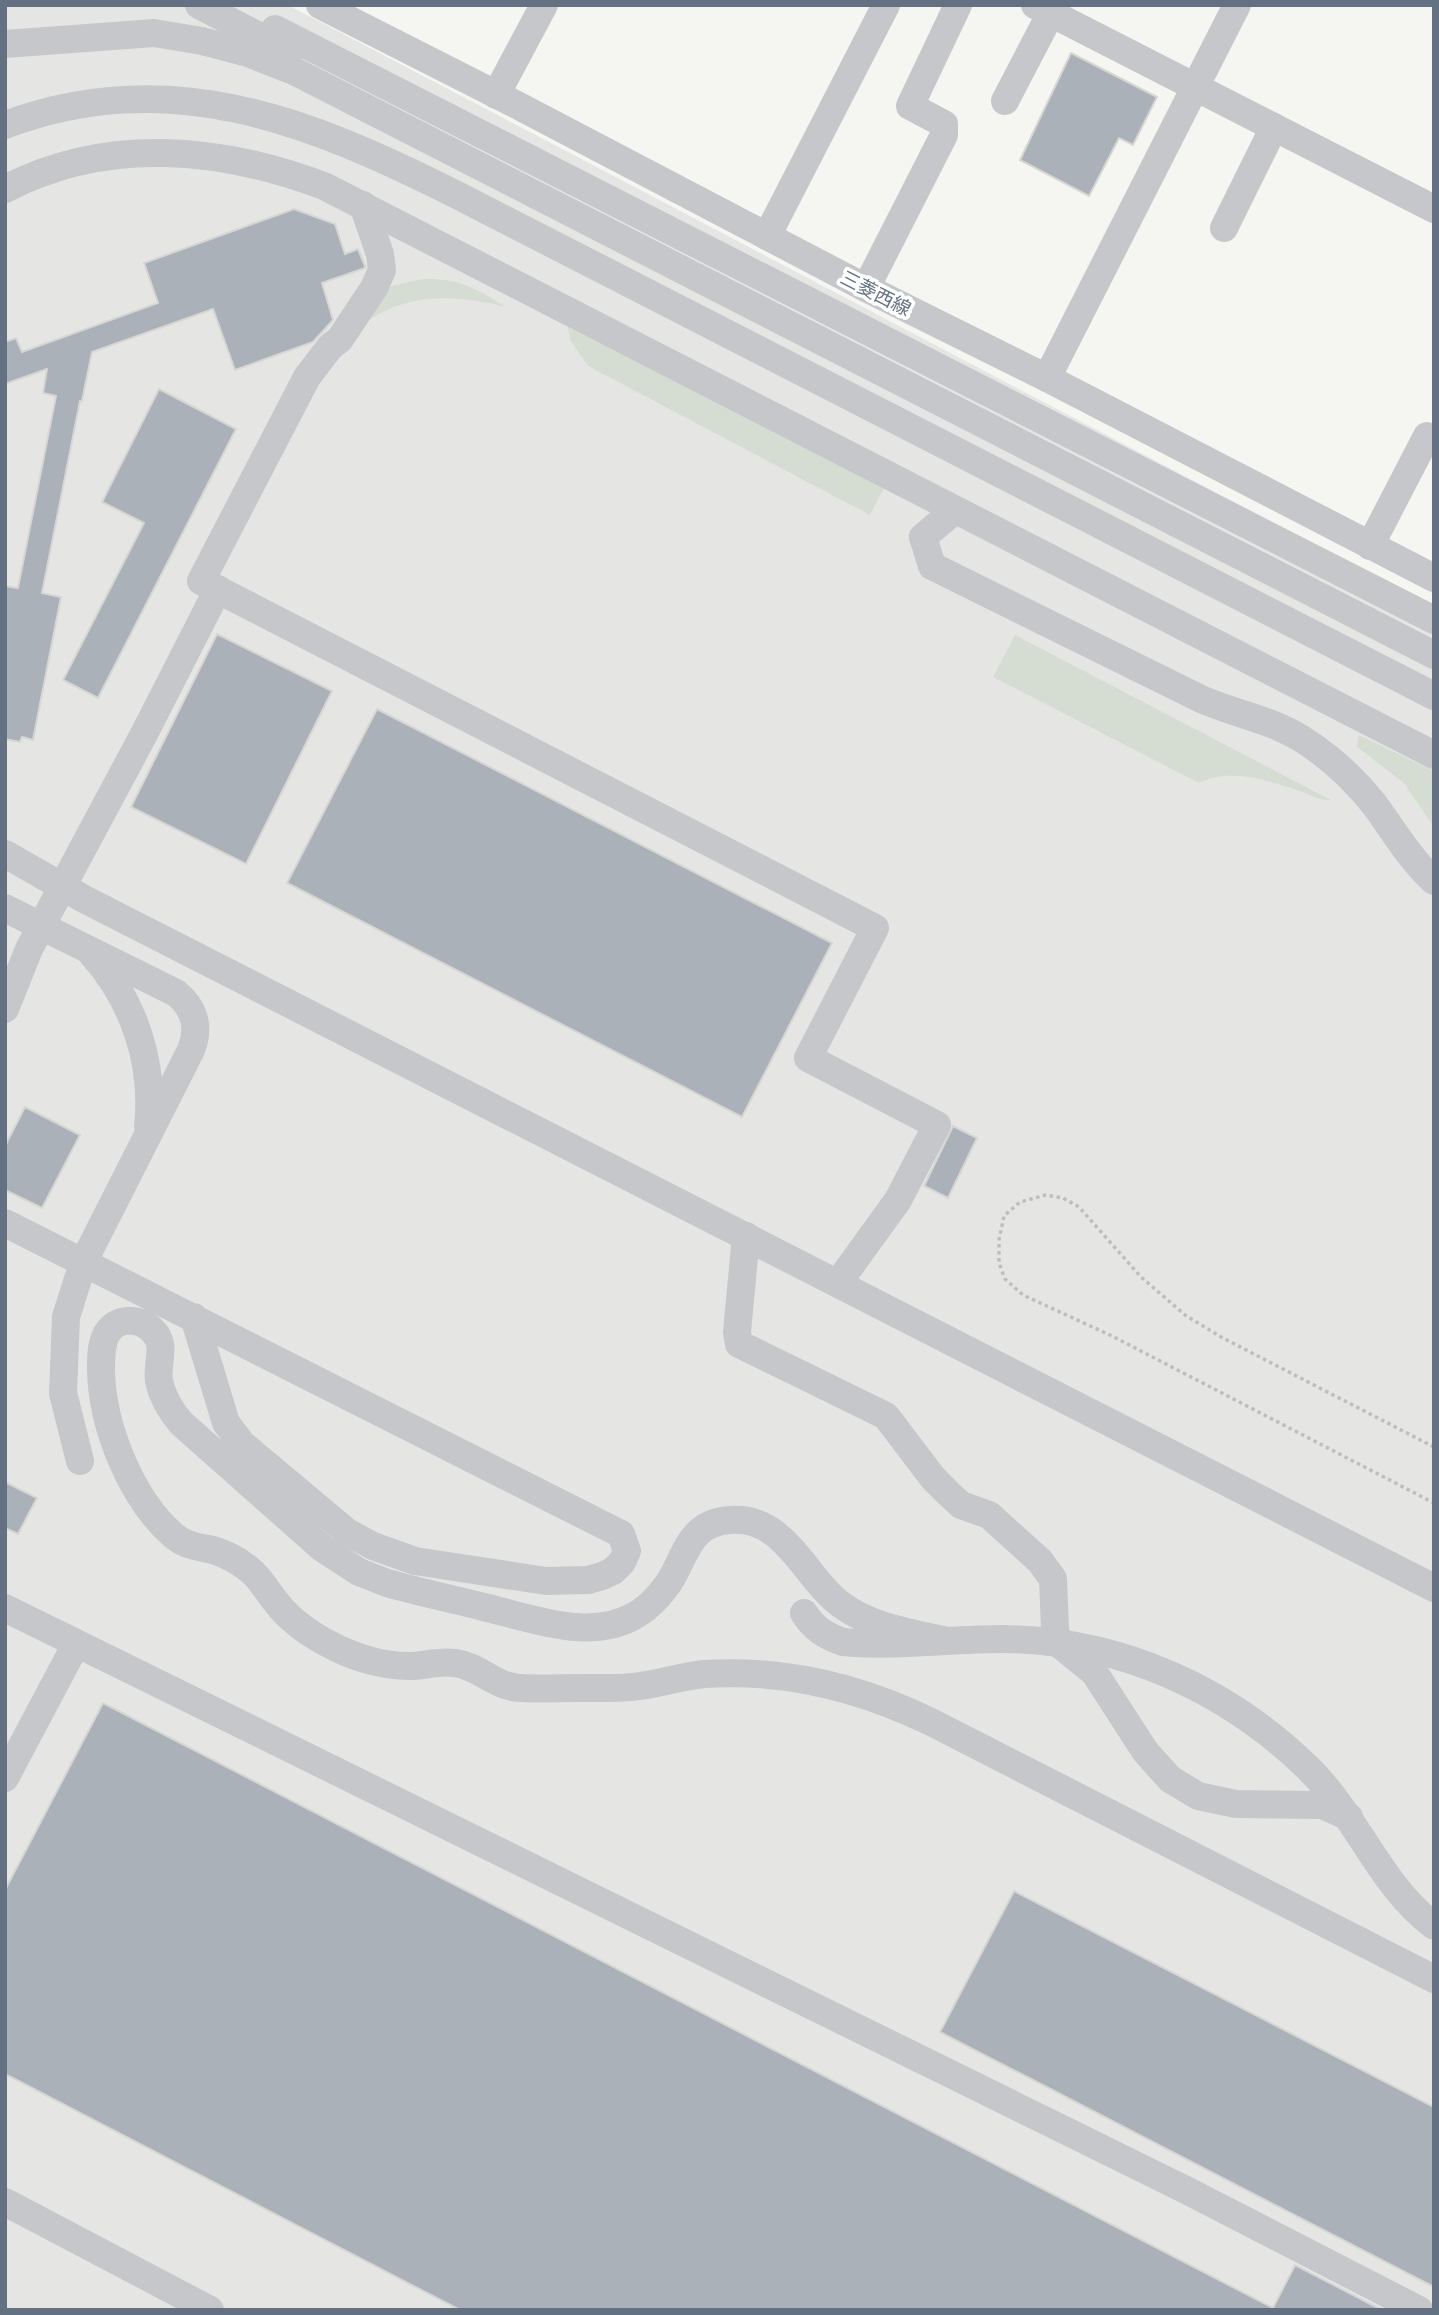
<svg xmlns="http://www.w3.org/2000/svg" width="1439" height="2315" font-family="Mulish,'Noto Sans JP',sans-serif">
  <rect width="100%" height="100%" fill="#f5f5f1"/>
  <path fill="#e5e6e4" d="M5,5h283l1146,602v1703h-1429z"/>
  <g fill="#d5dcd2">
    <path d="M422,279c36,-1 54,9 84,28 -54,-13 -101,-15 -147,20l28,-40z"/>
    <path d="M568,327l317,159 -15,29 -282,-149 -18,-26z"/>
    <path d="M1015,635l316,165c-12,1 -20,-5 -31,-9 -30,-10 -71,-24 -101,-8l-206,-106z"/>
    <path d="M1359,735l75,36v56l-30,-44 -47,-36z"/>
  </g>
  <g fill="#aab1b8" stroke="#d6d6d4" stroke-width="2">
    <path d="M1071,53l86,44 -24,48 -14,-7 -30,58 -69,-36z"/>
    <path d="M294,209l41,15 10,30 13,-5 7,17v2l-43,15 11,37 -20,22 -78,28 -22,-61 -121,43 -10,49h-2l-38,192 19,4 -28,143 -11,-3 -2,5 -15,-3v-153l13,2 38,-192 -13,-3 4,-24 -42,15v-42l11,-4 6,14 136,-49 -14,-40z"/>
    <path d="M159,389l77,40 -138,269 -35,-18 81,-157 -42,-21z"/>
    <path d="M217,634l115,57 -86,173 -115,-57z"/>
    <path d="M377,709l455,234 -90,174 -455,-234z"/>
    <path d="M25,1107l55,28 -38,73 -37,-18v-44z"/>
    <path d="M953,1126l24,12 -29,60 -24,-12z"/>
    <path d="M5,1482l32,16 -19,36 -13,-6z"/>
    <path d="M103,1703l1170,605 22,-43 87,45h-922l-455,-236v-184z"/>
    <path d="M1014,1891l420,216v180l-494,-255z"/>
  </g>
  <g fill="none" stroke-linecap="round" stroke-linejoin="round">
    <path stroke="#bcbec0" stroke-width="3.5" stroke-dasharray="3.5 3.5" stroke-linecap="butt" d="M1434,1447l-213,-110 -36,-22 -44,-38 -62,-70 -16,-9 -17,-3 -26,7 -16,14 -5,24v23l6,16 18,16 89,41 322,167"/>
    <g stroke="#c5c7cb" stroke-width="28">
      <path d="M199,5l91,47"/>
      <path d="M320,5l195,99 351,184 181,90 387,200"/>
      <path d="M1035,5l399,204"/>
      <path d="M275,29l1159,591"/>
      <path d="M5,44l149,-11 48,8 46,12 48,19 1138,583"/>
      <path d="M496,95l48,-90"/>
      <path d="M1005,101l50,-96"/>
      <path d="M5,125c163,-61 303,-5 450,69l979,502"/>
      <path d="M5,189c101,-53 215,-42 319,-3l1110,569"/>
      <path d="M363,205l17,49 2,16 -8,18 -34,51 -10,8 -23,30 -106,204 674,347 -67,130 129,67 -39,75 -60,83"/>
      <path d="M1224,228l50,-101"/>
      <path d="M767,236l119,-231"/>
      <path d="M866,288l78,-153v-11l-34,-18 48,-101"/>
      <path d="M1047,378l190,-373"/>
      <path d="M955,510l-32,27 9,29 269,133c34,15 69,20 101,40 27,17 52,40 72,65 20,27 35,54 60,77"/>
      <path d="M1370,546l57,-110"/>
      <path d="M144,734l74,-145"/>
      <path d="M5,854l79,45 1350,689"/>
      <path d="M5,908l171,85c19,15 24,35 15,57l-108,213 -17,54 -3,76 17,68"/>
      <path d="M92,954c42,47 63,110 56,173"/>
      <path d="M5,1223l616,311 6,17 -5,11 -9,9 -11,5 -14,4 -42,1 -131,-20 -42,-15 -26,-14 -105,-88 -16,-21 -32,-106"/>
      <path d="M746,1236l-9,96 2,12 147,72 47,62 16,16 12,11 28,10 51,46 13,18 2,50 3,14 36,29 51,79 25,28 28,17 38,8 86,1 27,12"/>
      <path d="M5,1608l1183,583 231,119"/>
      <path d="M804,1613c10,16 22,23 39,29 51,5 107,-3 159,-3 116,1 224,49 306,129 50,49 70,115 126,158"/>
      <path d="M943,1640c-34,-8 -71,-13 -100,-34 -38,-26 -57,-91 -113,-86 -33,2 -41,23 -54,50 -8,17 -25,37 -42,46 -46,26 -107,1 -154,-10 -31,-8 -62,-14 -93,-23l-28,-11 -37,-24 -141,-125c-10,-12 -19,-27 -22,-42 -3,-19 9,-36 -7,-51 -13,-13 -37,-13 -46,5 -5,10 -5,23 -5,35 1,56 30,129 73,166 12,10 25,11 39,14 13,4 26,11 37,20 11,9 17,21 26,32 13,17 32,31 51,41 25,14 57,24 86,23 14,-1 27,-5 42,-3 25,3 40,24 65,25 20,1 41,0 60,0 20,0 41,1 60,-2 22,-3 43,-10 65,-12 79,-5 156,14 226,48l503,257"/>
      <path d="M5,1778l71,-134"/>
      <path d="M5,2202l205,108"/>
    </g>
    <path stroke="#c5c7cb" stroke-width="28" d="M5,1009l24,-60 115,-215"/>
  </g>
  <g text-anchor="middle" stroke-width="7" stroke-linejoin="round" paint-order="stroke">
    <g font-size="19" fill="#637183" stroke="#fff">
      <text transform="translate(876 293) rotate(27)" y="7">三菱西線</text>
    </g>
  </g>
  <rect width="1439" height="2315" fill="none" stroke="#637183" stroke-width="14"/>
</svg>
